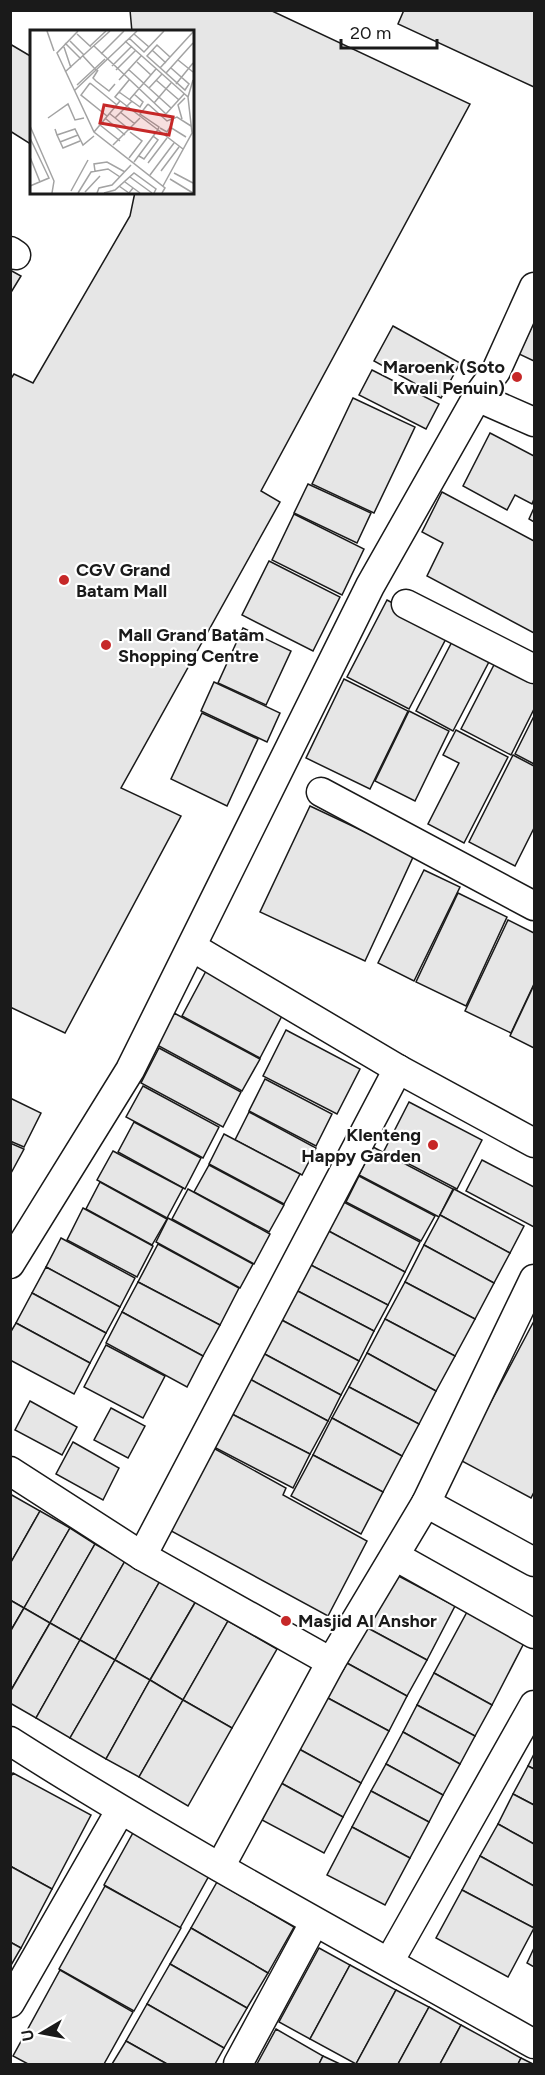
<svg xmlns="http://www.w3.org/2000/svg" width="545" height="2075" font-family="Figtree,sans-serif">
  <rect width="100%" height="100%" fill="#fff"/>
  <g fill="#e6e6e6" stroke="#1a1a1a" stroke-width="1.5">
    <path d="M130,10h140l200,94 -209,387 19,11 -159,286 60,28 -116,217 -55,-26v-627l4,-6 19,9 97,-167 5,-24h57v-160h-60z"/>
    <path d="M404,10h130v77l-136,-63z"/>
    <path d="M10,44l22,13v88l-22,-14z"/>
    <path d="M10,270l11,6 -11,18z"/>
    <path d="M534,322v39l-15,-7z"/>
    <path d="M393,326l67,37 -19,35 -67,-37z"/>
    <path d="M372,370l67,34 -13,25 -67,-34z"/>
    <path d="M353,398l62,29 -41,86 -62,-29z"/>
    <path d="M490,433l44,23v43l-2,5 -17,-9 -8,15 -44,-24z"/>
    <path d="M308,484l63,29 -14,30 -63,-30z"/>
    <path d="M442,492l92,49v92l-107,-57 16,-33 -21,-11z"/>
    <path d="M534,508v14l-5,-3z"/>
    <path d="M294,514l70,35 -22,46 -70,-35z"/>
    <path d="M269,561l71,36 -27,54 -71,-36z"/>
    <path d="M387,600l62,33 -40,76 -62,-32z"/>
    <path d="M243,628l48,23 -25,54 -48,-22z"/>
    <path d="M455,636l37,20 -39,75 -37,-20z"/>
    <path d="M497,659l37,19v31l-23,46 -50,-26z"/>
    <path d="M344,679l64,32 -38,78 -64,-31z"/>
    <path d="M214,682l66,31 -13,29 -66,-31z"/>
    <path d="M409,711l40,20 -34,70 -40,-20z"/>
    <path d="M202,713l56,26 -31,67 -56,-27z"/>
    <path d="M534,716v48l-19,-10z"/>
    <path d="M456,730l52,27 -44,86 -36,-19 31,-61 -16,-8z"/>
    <path d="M513,755l21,11v62l-19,38 -46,-24z"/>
    <path d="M310,806l104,49 -49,106 -105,-49z"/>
    <path d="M424,870l36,17 -46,94 -36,-18z"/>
    <path d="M458,893l49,24 -41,89 -50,-24z"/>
    <path d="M508,920l26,13v51l-23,49 -46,-22z"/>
    <path d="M206,971l78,41 -24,46 -78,-42z"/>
    <path d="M534,985v63l-24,-12z"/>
    <path d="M174,1013l86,46 -18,32 -85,-46z"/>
    <path d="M286,1030l74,39 -23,45 -74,-38z"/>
    <path d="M159,1048l82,44 -18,35 -82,-44z"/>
    <path d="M265,1079l67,35 -16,32 -67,-35z"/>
    <path d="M143,1086l76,41 -16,31 -77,-41z"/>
    <path d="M10,1098l31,15 -17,34 -14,-6z"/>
    <path d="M409,1102l73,38 -25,49 -73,-38z"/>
    <path d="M249,1112l67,36 -14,27 -67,-35z"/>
    <path d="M134,1122l67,36 -16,31 -67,-37z"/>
    <path d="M224,1134l76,40 -16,30 -75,-40z"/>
    <path d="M10,1143l14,6 -14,26z"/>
    <path d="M373,1147l80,42 -14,28 -80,-42z"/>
    <path d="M113,1151l70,37 -16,30 -70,-38z"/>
    <path d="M482,1160l52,27v40l-68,-36z"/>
    <path d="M209,1165l75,40 -15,27 -75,-40z"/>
    <path d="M359,1176l76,40 -14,25 -75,-39z"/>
    <path d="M100,1182l67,37 -15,26 -66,-36z"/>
    <path d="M188,1189l82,45 -16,30 -82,-45z"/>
    <path d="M454,1189l70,37 -14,27 -70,-38z"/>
    <path d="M338,1199l82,43 -15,30 -82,-44z"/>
    <path d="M83,1208l70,38 -16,31 -70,-37z"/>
    <path d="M440,1215l70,38 -16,30 -70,-38z"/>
    <path d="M168,1218l85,46 -13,24 -84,-46z"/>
    <path d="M323,1228l82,44 -17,33 -83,-43z"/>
    <path d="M61,1238l74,40 -15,29 -74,-40z"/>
    <path d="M158,1244l81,44 -19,37 -82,-43z"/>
    <path d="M424,1245l70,38 -19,36 -70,-37z"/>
    <path d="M305,1262l83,43 -14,26 -82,-43z"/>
    <path d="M46,1267l74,40 -14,26 -74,-40z"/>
    <path d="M138,1282l82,43 -17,31 -81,-44z"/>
    <path d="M405,1282l70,37 -20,37 -70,-37z"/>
    <path d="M292,1288l82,43 -15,30 -83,-44z"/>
    <path d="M32,1293l74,40 -16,30 -74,-40z"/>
    <path d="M122,1312l81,44 -16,31 -81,-44z"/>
    <path d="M276,1317l83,44 -18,34 -82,-44z"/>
    <path d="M385,1319l70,37 -19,35 -69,-38z"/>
    <path d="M534,1321v171l-3,6 -71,-38z"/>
    <path d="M16,1323l74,40 -16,31 -64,-34v-27z"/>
    <path d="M106,1345l59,31 -22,42 -59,-31z"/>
    <path d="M259,1351l82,44 -13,26 -82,-44z"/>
    <path d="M367,1353l69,38 -17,33 -70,-37z"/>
    <path d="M246,1377l82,44 -18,33 -82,-42z"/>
    <path d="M349,1387l70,37 -17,32 -70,-38z"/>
    <path d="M30,1401l47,26 -15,28 -47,-25z"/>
    <path d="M111,1408l34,18 -17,32 -34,-18z"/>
    <path d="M228,1412l82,42 -17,34 -83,-43z"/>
    <path d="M332,1418l70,38 -19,36 -70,-37z"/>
    <path d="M73,1442l46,26 -16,32 -47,-26z"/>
    <path d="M206,1444l80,44 -3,7 84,46 -39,75 -166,-90z"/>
    <path d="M313,1455l70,37 -22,42 -70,-38z"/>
    <path d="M10,1494l30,17 -30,53z"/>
    <path d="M40,1511l30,17 -46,80 -14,-8v-36z"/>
    <path d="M70,1528l25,16 -45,79 -26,-15z"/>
    <path d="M95,1544l30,17 -45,79 -30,-17z"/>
    <path d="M125,1561l35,20 -45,79 -35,-20z"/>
    <path d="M393,1573l62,33 -28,54 -63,-34z"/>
    <path d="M160,1581l36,20 -46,79 -35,-20z"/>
    <path d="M10,1600l14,8 -14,24z"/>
    <path d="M196,1601l32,20 -45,79 -33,-20z"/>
    <path d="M24,1608l26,15 -40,69v-60z"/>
    <path d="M467,1612l57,31 -32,62 -58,-32z"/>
    <path d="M228,1621l49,28 -45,79 -49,-28z"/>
    <path d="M50,1623l30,17 -44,78 -26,-15v-11z"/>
    <path d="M364,1626l63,34 -20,36 -62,-34z"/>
    <path d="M80,1640l35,20 -45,78 -34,-20z"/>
    <path d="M115,1660l35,20 -44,79 -36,-21z"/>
    <path d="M345,1662l62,34 -18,35 -63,-34z"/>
    <path d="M434,1673l58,32 -17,31 -58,-31z"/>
    <path d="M150,1680l33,20 -44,77 -33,-18z"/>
    <path d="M326,1697l63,34 -28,52 -62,-34z"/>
    <path d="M183,1700l49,28 -44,78 -49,-29z"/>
    <path d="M417,1705l58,31 -15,28 -57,-32z"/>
    <path d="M403,1732l57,32 -17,31 -57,-31z"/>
    <path d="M299,1749l62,34 -18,34 -62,-34z"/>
    <path d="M534,1754v15l-6,-3z"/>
    <path d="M386,1764l57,31 -14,27 -58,-31z"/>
    <path d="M528,1766l6,3v36l-21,-11z"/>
    <path d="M13,1773l78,42 -39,74 -42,-23v-88z"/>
    <path d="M281,1783l62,34 -19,36 -62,-33z"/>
    <path d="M371,1791l58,31 -19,36 -58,-31z"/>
    <path d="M513,1794l21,11v39l-36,-20z"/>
    <path d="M498,1824l36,20v42l-54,-30z"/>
    <path d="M352,1827l58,31 -25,47 -58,-30z"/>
    <path d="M134,1831l76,43 -30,54 -76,-43z"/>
    <path d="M480,1856l54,30v42l-72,-38z"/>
    <path d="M10,1866l42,23 -31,59 -11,-6z"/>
    <path d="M217,1882l77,45 -26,46 -77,-45z"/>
    <path d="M105,1886l76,42 -47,83 -75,-42z"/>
    <path d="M462,1890l72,38 -26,49 -72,-39z"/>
    <path d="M191,1928l77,45 -21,35 -77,-44z"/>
    <path d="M10,1942l11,6 -11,19z"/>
    <path d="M319,1948l31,17 -40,74 -31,-17z"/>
    <path d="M534,1948v19l-7,-4z"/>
    <path d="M170,1964l77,44 -23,40 -77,-44z"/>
    <path d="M350,1965l46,25 -40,74 -46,-25z"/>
    <path d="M60,1970l73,42 -29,52h-76l-15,-8z"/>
    <path d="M396,1990l33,17 -31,57h-42z"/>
    <path d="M147,2004l77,44 -9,16h-48l-41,-23z"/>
    <path d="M429,2007l32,18 -21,39h-42z"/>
    <path d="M461,2025l60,33 -3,6h-78z"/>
    <path d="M276,2029l47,27 -4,8h-62z"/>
    <path d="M126,2041l41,23h-55z"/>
    <path d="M323,2056l17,8h-21z"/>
    <path d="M521,2058l12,6h-15z"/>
  </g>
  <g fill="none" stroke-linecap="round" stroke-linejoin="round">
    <defs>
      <g id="minor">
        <path d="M10,251l6,4"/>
        <path d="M477,397l57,25"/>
        <path d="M406,604l128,65"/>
        <path d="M321,792l213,114"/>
        <path d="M192,947l206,122 136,74"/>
        <path d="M10,1264l120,-194 240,-484 107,-189 19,-26 38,-84"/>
        <path d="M10,1471l132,85 189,106"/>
        <path d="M426,1503l108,59"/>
        <path d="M142,1556l256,-487"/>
        <path d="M395,1556l139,78"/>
        <path d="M10,1741c171,109 349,204 524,303"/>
        <path d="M220,1867l111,-205 95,-159 108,-224"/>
        <path d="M389,1962l145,-257"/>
        <path d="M10,2003l110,-192"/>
        <path d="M238,2064l76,-141"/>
      </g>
    </defs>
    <use href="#minor" stroke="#1a1a1a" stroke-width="31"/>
    <use href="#minor" stroke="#fff" stroke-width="28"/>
  </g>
  <g fill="#c62828" stroke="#fff" stroke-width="2">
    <circle cx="517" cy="377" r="6"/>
    <circle cx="64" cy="580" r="6"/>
    <circle cx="106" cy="645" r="6"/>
    <circle cx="433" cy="1145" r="6"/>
    <circle cx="286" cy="1621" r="6"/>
  </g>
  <g text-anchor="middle" stroke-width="4.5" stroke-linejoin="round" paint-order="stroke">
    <g font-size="18" font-weight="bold" fill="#1a1a1a" stroke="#fff" text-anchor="start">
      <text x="505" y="373" text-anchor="end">Maroenk (Soto<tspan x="505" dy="21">Kwali Penuin)</tspan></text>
      <text x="76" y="576">CGV Grand<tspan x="76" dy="21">Batam Mall</tspan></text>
      <text x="118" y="641">Mall Grand Batam<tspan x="118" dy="21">Shopping Centre</tspan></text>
      <text x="421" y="1141" text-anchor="end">Klenteng<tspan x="421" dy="21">Happy Garden</tspan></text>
      <text x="298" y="1627">Masjid Al Anshor</text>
    </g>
  </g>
  <g transform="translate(30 30)">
    <rect width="164" height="164" fill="#fff"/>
    <path fill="none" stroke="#a3a3a3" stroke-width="1.5" d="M17,1l7,20M48,1l-21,22 37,79 71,56 -3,5M47,4l14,13M104,4l15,13M99,8l15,14 20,-21M40,11l14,14M95,11l63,56M35,13l16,16M60,16l16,-15M64,16l72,68M34,17l7,21M122,20l14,13M71,24l23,-23M53,26l13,14M140,27l-13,-12 -10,11 38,34 4,-6 -18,-16M148,30l15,12M107,32l14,13M82,36l20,-20M130,38l33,-36M98,39l43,39M68,40l-5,8 3,3 13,10 6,-7M86,40l20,-20M35,42l45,-41M136,43l27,-30M89,50l22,-24M99,50l-14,17 68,52M126,50l23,20M60,53l-9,12 26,21M60,53l27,22M146,54l17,-21M47,55l28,-26M119,58l13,-14M45,60l62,-59M89,62l21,15 3,-5 -9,-8M100,69l26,-30M124,73l17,-20M118,74l19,17 10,-4 14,9M118,74l-8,10 19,13 -2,4M90,82l15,12M79,83l21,17M135,85l19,-21M18,88l20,-14 7,16 9,-2M75,88l20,17M85,88l17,-17M152,89l-4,-14 7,-7M70,95l20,16M0,96l24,55 -2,12M130,98l7,4 3,-5 16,10M25,99l2,6 18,-6 8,16 11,-9M64,102l26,-31M27,105l6,13 17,-7M0,108l19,40 -19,8M30,112l18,-7M83,115l27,-27M109,126l5,3 14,-19 -5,-4M0,127l10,25M99,128l13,-17 -12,-9M104,132l23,-31M118,133l19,-25M65,141l-1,-7 13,-2 18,10M131,141l18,-24M144,143l19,10M120,145l24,-32M100,147l22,16M140,149l23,14M95,152l15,11M89,156l10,7 4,-5M133,156l29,-53 -4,-36 5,-17M41,161l17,-31M55,162l15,-16M48,163l13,-21 17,-3 12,8M67,163l2,-5 13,-3 19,-20M74,163l11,-3 19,-17 22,16 -2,4"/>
    <path fill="#c62828" fill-opacity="0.15" stroke="#c62828" stroke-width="3" d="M74,75l69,12 -4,18 -69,-12z"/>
    <rect width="164" height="164" fill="none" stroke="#1a1a1a" stroke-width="3"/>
  </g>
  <rect width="545" height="2075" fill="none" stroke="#1a1a1a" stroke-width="24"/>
  <g transform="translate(42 2033) rotate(260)" stroke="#ffffff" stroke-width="4.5" paint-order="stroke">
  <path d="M0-4.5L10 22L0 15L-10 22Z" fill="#1a1a1a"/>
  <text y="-9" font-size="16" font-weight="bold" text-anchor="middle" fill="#1a1a1a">U</text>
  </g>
  <path d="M341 39v9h96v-9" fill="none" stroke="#1a1a1a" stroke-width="3"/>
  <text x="350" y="39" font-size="18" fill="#1a1a1a" stroke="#ffffff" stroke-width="4.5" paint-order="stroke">20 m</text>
</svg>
